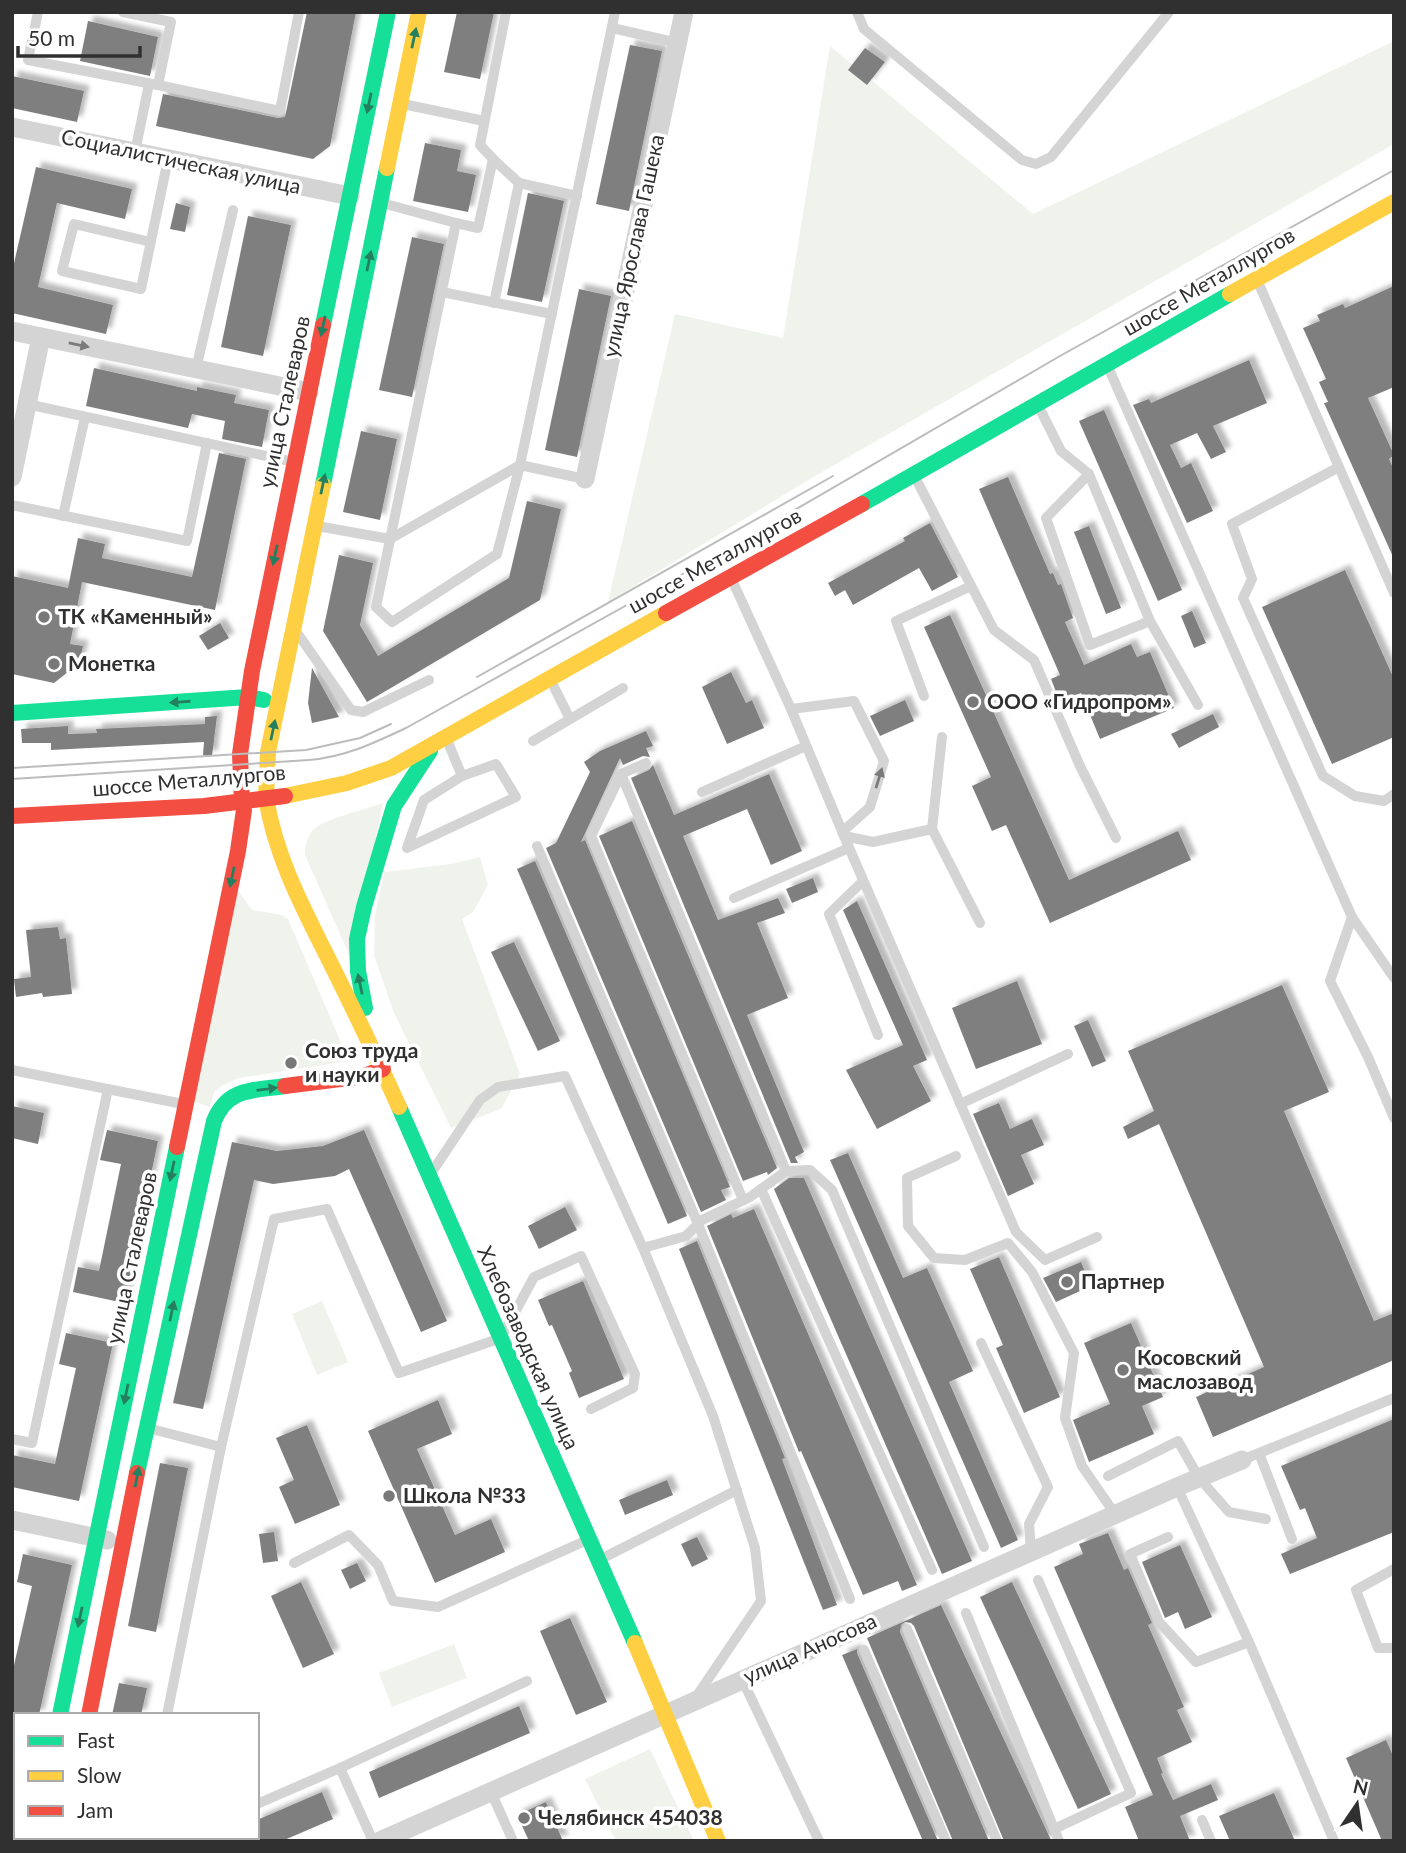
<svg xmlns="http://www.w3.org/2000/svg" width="1406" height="1853" font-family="Lato,sans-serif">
  <defs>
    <filter id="shadow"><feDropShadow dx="5.5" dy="-5.5" stdDeviation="2" flood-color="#0004"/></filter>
  </defs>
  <rect width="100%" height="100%" fill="#fff"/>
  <g fill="#f0f3ec">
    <path d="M1394,41v103l-584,335 -202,123 67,-288 108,24 47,-292 203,168z"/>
    <path d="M383,803l-32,156 -46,-104c0,-9 2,-19 9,-26 11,-10 52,-20 69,-26z"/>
    <path d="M480,857l8,28 -15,27 -11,7 58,155 -19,35 -50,19 -57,-115 -20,-58 1,-39 9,-44 67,-8z"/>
    <path d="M237,889l15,21 30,5 6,4 61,142 -110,17 -16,7 -9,7 -4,15 -18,-6z"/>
    <path d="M322,1301l26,61 -31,13 -25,-61z"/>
    <path d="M454,1644l13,34 -75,29 -13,-34z"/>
    <path d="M650,1749l44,92h-78l-31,-62z"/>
  </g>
  <g fill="#7f7f7f" filter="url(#shadow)">
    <path d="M307,12h49l-26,134 -17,13 -157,-33 7,-32 115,24 7,-1z"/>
    <path d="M457,12h37l-14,67 -36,-7z"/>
    <path d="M88,21l70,16 -8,39 -70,-15z"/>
    <path d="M630,45l32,6 -33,160 -33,-7z"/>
    <path d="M865,48l20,14 -18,23 -19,-15z"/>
    <path d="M12,76l72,15 -7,31 -65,-14z"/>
    <path d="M425,143l36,7 -4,21 19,4 -8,37 -55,-11z"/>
    <path d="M36,167l96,22 -7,30 -68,-16 -19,84 75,18 -7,29 -94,-21v-41z"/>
    <path d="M528,193l36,8 -22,101 -35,-7z"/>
    <path d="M176,203l14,4 -5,25 -15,-3z"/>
    <path d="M248,216l43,9 -28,131 -42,-9z"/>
    <path d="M412,237l32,7 -32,153 -33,-7z"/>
    <path d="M1394,286v101l-26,11 26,57 -5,4 5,11v89l-70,-156 4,-1 -9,-20 7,-3 -23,-51 17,-7 -3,-6 26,-11 2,4z"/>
    <path d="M579,289l32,7 -34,161 -32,-7z"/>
    <path d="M1249,360l18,43 -54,23 13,26 -15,7 -14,-26 -27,12 11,23 10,-5 22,48 -26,12 -54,-118 16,-6 2,4z"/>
    <path d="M94,368l103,23v-4l39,8 -2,8 35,7 -7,37 -40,-8 3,-18 -33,-7 -4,14 -102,-22z"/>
    <path d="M1104,410l78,180 -24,11 -79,-180z"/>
    <path d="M361,431l36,8 -17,81 -37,-8z"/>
    <path d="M219,453l27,6 -31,151 -133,-28 -12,62 13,2 -4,17 -25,20 -42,-9v-98l56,12 10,-50 27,6 -3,14 90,19z"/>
    <path d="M1008,477l42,97 3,-1 5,12 3,-1 12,34 -8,4 19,43 47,-21 6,13 13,-5 24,56 -74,31 -19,-46 -21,9 -9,-23 9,-4 -81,-186z"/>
    <path d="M527,501l34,8 -21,91 -173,102 -44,-71 16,-76 34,8 -13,62 18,31 131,-78z"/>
    <path d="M930,523l28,54 -26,14 -13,-23 -66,37 -8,-15 -10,6 -7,-13 77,-42 -2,-3z"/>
    <path d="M1089,526l32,82 -15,6 -32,-82z"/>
    <path d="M1345,570l49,109v58l-62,27 -70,-157z"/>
    <path d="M1192,611l14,32 -12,5 -13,-32z"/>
    <path d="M950,615l119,265 109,-49 13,29 -141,63 -44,-98 -14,6 -20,-45 19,-9 -67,-150z"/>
    <path d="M220,623l9,15 -21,12 -9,-14z"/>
    <path d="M312,668l27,49 -27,6 -4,-20z"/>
    <path d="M731,672l15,31 6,-3 12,28 -37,16 -25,-57z"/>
    <path d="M905,700l9,21 -34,15 -10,-20z"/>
    <path d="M1213,714l6,13 -40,21 -8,-14z"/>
    <path d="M217,716l-5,40 -9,-1 1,-13 -153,8v-7h-29l-1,-14 47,-3v8l29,-1 -1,-4 109,-5v-7z"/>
    <path d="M646,731l7,15 -7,2 4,9 -7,-1 -20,9 -3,-7 -39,84 4,-2 145,347 -9,3 5,10 -25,12 -155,-364 10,-5 34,-71 -6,-10 16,-11z"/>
    <path d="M653,765l21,50 95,-41 33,77 -31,14 -24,-56 -64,27 35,84 60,-22 7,15 -28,10 31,75 -41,17 57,137 -9,5 3,6h-7l-160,-385 18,-8z"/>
    <path d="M632,821l145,347 -9,7 -1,-3 -24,9 -144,-345z"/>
    <path d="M535,861l152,355 -19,8 -151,-355z"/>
    <path d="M813,878l5,14 -26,11 -6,-14z"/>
    <path d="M857,901l70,159 -14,6 18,35 -54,28 -31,-59 57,-25 -60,-135z"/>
    <path d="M58,927l2,12 6,-1 6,56 -29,3 -1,-4 -26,4 -2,-18 17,-2 -5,-47z"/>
    <path d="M514,942l46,99 -22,10 -47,-99z"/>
    <path d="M1017,981l25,63 -66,25 -24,-61z"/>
    <path d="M1282,985l47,107 -45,19 90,210 20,-8v47l-181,77 -17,-40 68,-30 -105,-243 -31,15 -5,-12 31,-16 -26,-60z"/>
    <path d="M1088,1020l18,41 -14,6 -18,-41z"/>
    <path d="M999,1103l11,26 22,-10 12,26 -23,10 13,29 -26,12 -35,-82z"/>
    <path d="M12,1106l32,7 -6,31 -26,-6z"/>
    <path d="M107,1130l51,11 -34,162 -51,-11 5,-25 21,4 22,-107 -21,-4z"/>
    <path d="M364,1130l83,191 -26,11 -72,-163 -14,7 -62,8 -19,-4 -51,229 -30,-6 59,-261 45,9 46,-5z"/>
    <path d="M848,1153l55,125 24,-10 46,103 -24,11 69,158 -17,8 -171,-388z"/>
    <path d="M789,1178h15l168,383 -30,13 -168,-385z"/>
    <path d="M565,1207l12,23 -38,19 -11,-23z"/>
    <path d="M754,1209l163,376 -15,6 -4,-10 -35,14 -62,-144 -2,1 -92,-226 24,-12 2,4z"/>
    <path d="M697,1241l88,217 -3,1 55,146 -14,5 -144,-361z"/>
    <path d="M999,1257l61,140 -36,16 -28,-65 7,-3 -33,-76z"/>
    <path d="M1081,1262l10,24 -35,16 -13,-24z"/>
    <path d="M583,1281l41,98 -45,19 -10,-25 3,-2 -20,-46 -3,1 -11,-26z"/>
    <path d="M1131,1323l32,74 -21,9 12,28 -65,28 -16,-42 37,-16 -26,-61z"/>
    <path d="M66,1333l47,10 -34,158 -67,-14v-32l43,9 21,-96 -17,-4z"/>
    <path d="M438,1400l14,34 -35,15 38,86 36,-16 14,33 -70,31 -67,-152z"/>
    <path d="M1394,1419v113l-104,42 -9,-20 36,-16 -12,-30 -5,2 -19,-44z"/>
    <path d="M307,1425l33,80 -45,19 -16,-37 15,-7 -18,-42z"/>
    <path d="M160,1463l28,5 -32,164 -28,-6z"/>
    <path d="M667,1480l6,15 -48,20 -6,-15z"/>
    <path d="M274,1532l4,29 -15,2 -4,-29z"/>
    <path d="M1108,1533l16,37 4,-2 24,55 -4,2 36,82 -7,3 15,32 -35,16 6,15 -2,1 12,26 38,-16 7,16 -38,16 10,25h-51l-14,-34 28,-12 -99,-228 29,-13 -4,-10z"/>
    <path d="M697,1537l11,22 -16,8 -11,-23z"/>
    <path d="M1180,1545l32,72 -27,12 -7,-17 -13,6 -23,-56z"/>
    <path d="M23,1554l49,11 -33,150h-27v-41l20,-88 -15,-4z"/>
    <path d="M357,1563l9,18 -16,8 -9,-19z"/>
    <path d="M301,1582l33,72 -31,14 -32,-72z"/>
    <path d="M1012,1582l99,212 -33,15 -98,-212z"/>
    <path d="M941,1605l110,235v1h-47l-90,-215 -3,-3 -6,-1 -4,3 -1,7 89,209h-36l-86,-203z"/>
    <path d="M570,1618l37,84 -31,13 -36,-84z"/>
    <path d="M857,1649v4l81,188h-15l-81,-186z"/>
    <path d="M119,1683l28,5 -6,27h-29z"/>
    <path d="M519,1706l11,27 -151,65 -10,-26z"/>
    <path d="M1386,1740l8,18v83h-12l-36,-83z"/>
    <path d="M322,1792l11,27 -51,22h-25v-21z"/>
    <path d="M1274,1793l21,48h-65l-11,-25z"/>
    <path d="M546,1802l17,39h-34l-12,-26z"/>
  </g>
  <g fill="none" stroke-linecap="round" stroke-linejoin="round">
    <g stroke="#d4d4d4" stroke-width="10">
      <path d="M38,12l-10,48 130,25"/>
      <path d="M123,12l48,10 -13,63 122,26 19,-99"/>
      <path d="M506,12l-26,133 13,14 -15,69 -22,-5 -80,384 16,15 105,-68 23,-89 95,-453"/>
      <path d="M857,12l7,17 158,131 14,4 15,-7 118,-145"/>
      <path d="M612,28l66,15"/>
      <path d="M403,104l81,17"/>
      <path d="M135,152l14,-68"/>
      <path d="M493,159l26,24 58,13"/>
      <path d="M382,203l74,20"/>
      <path d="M151,242l-77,-18 -12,47 79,18 27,-130"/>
      <path d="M1258,282l136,311"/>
      <path d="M442,292l110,22"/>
      <path d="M494,303l25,-120"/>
      <path d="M1108,367l244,550 42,61"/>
      <path d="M196,369l37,-159"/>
      <path d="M27,404l267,58"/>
      <path d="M1040,409l21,42 28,23 61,147 48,84"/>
      <path d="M1339,467l-107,57 20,55 -9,19 80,178 32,20 29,5 10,-7"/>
      <path d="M1089,474l-43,44 44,127 60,-24"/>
      <path d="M916,479l78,151 40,30 46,106 36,72"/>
      <path d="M12,505l175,36 20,-98"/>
      <path d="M63,516l22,-99"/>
      <path d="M317,526l73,13 130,-74 65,14"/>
      <path d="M732,580l59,129 53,127 172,396 29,28 52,-23"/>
      <path d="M298,634l53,76 12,2 66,-32"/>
      <path d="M551,681l19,38"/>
      <path d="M924,696l-28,-75 75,-35"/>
      <path d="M791,709l63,-8 30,60 -14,46 -28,25"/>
      <path d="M447,740l15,36 -38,24 -17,48 109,-51 -20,-33 -34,12"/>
      <path d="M533,741l90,-53"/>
      <path d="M646,763l-25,11 -30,62 152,364"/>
      <path d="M621,774l165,397"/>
      <path d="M702,792l104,-46"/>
      <path d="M932,829l10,-92"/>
      <path d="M844,836l29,6 59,-13 48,94"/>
      <path d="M537,846l161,378 152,375"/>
      <path d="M863,881l-34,33 49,121"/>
      <path d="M734,898l115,-50"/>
      <path d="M1352,917l-22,64 38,76 26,61"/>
      <path d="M12,1070l171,34"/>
      <path d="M960,1104l108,-50"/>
      <path d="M956,1156l-49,22 1,48 26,32 31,2 43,-17 24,29 42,81 -9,65 17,48 33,48"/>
      <path d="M434,1169l46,-69 18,-13 67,-11 78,172 43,-12 16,-16 48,-23 36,-26 24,-1 22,20 152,357"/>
      <path d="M761,1189l171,381"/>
      <path d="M643,1248l70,168 42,132 6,53 -65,96"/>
      <path d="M981,1343l67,144 -19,37 2,27"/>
      <path d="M148,1428l73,19"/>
      <path d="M12,1439l20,4 76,-354"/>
      <path d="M1259,1453l33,86"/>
      <path d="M1242,1460l152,-62"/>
      <path d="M1108,1476l70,-35 21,37 30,34 37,7"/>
      <path d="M1168,1537l-38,17 29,68 37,40 53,-20 -72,-155"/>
      <path d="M603,1558l134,-68"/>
      <path d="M294,1563l55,-28 29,30 15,36 45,6 147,-66"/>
      <path d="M1394,1569l-38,21 22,58h16"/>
      <path d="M1038,1580l93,213 -77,36"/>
      <path d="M966,1613l93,228"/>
      <path d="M907,1629l90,212"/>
      <path d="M1249,1642l85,199"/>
      <path d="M864,1650l82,191"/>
      <path d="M742,1679l77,162"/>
      <path d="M167,1715l54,-268 53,-228 53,-10 72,164 102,-35 33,-61 47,-21 54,118 -2,14 -42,21"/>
      <path d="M340,1768l33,73"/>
      <path d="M491,1792l22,49"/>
      <path d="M257,1804l83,-36 187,-87"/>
      <path d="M12,1816l4,1"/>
      <path d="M1202,1820l9,21"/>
      <path d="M90,1837l17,4"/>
      <path d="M126,1841l13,-4 10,4"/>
      <path d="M173,1841l8,-4"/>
    </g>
    <g stroke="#d4d4d4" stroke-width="19">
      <path d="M12,127l338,69"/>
      <path d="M12,331l297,61"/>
      <path d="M12,477l29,-140"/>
      <path d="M585,479l99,-467"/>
      <path d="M12,1520l95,20"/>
      <path d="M380,1841l797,-354 65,-27"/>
    </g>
    <g stroke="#16e098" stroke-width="16">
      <path d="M323,325l65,-313"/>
      <path d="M323,485l64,-317"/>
      <path d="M862,504l368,-210"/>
      <path d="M12,713l236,-16 16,3"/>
      <path d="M365,1008l-7,-37 -1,-32 7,-32 30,-101 36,-55"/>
      <path d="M399,1107l236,536"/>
      <path d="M137,1473l77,-352c14,-34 39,-30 71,-35"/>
      <path d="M60,1715l117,-568"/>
      <path d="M34,1841l1,-4"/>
      <path d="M63,1841l1,-4"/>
    </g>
    <g stroke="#ffcf43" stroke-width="16">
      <path d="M387,168l32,-156"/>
      <path d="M1230,294l164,-92"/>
      <path d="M285,796l62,-13 44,-15 275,-155"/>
      <path d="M266,798l2,-46 55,-267"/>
      <path d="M266,798c10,60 37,110 64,164 24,48 47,96 69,145"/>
      <path d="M635,1643l83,198"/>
    </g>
    <g stroke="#f24e42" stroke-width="16">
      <path d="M666,613l196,-109"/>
      <path d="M242,802l-2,-48 12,-83 71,-346"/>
      <path d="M12,816l192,-10 81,-10"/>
      <path d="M285,1086l79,-10 19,-7"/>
      <path d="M177,1147l61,-296 6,-41"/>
      <path d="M89,1715l48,-242"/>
    </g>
    <g stroke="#bcbcbc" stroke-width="2">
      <path d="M477,677l356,-201"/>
      <path d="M12,768l294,-18 54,-12 31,-14"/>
      <path d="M12,779l297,-19c36,-3 65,-17 97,-32l318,-177 336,-195 334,-186"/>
    </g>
  </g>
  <defs><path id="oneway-solid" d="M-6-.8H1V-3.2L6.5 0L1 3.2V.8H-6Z" transform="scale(1.75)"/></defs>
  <g fill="#247f5f">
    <use href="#oneway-solid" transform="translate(414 38) rotate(-78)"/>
    <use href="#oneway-solid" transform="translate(369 103) rotate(102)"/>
    <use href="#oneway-solid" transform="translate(369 261) rotate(-78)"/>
    <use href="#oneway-solid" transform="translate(323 326) rotate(102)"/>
    <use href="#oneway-solid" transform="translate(323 484) rotate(-78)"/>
    <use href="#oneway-solid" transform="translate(275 555) rotate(102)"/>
    <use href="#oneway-solid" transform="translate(180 702) rotate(176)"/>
    <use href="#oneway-solid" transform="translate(273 730) rotate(-78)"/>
    <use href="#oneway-solid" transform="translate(232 877) rotate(102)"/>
    <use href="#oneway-solid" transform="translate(360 984) rotate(-102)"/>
    <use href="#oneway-solid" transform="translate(267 1089) rotate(-7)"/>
    <use href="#oneway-solid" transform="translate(172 1171) rotate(102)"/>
    <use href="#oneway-solid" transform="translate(172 1311) rotate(-78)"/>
    <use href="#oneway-solid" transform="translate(126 1394) rotate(102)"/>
    <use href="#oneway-solid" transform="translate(137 1477) rotate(-79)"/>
    <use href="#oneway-solid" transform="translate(80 1617) rotate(102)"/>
  </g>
  <g fill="#7a7a7a">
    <use href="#oneway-solid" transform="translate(79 345) rotate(12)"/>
    <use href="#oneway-solid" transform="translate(879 778) rotate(-73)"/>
  </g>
  <g fill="#787878" stroke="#fff" stroke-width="2.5">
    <circle cx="44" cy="617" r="7"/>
    <circle cx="54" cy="664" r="7"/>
    <circle cx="973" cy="702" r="7"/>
    <circle cx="291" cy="1063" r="7"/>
    <circle cx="1067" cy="1282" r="7"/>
    <circle cx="1123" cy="1370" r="7"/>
    <circle cx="389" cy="1496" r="7"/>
    <circle cx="524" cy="1818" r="7"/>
  </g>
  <g text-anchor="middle" stroke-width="7" stroke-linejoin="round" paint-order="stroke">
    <g font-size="21" fill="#303030" stroke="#fff">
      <text transform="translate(181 162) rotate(12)" y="7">Социалистическая улица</text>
      <text transform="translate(634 246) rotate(-78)" y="7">улица Ярослава Гашека</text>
      <text transform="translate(1209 282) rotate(-30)" y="7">шоссе Металлургов</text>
      <text transform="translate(285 402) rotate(-78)" y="7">улица Сталеваров</text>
      <text transform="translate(715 561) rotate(-29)" y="7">шоссе Металлургов</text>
      <text transform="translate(189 781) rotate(-5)" y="7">шоссе Металлургов</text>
      <text transform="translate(132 1258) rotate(-78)" y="7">улица Сталеваров</text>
      <text transform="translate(528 1348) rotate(66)" y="7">Хлебозаводская улица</text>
      <text transform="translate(810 1649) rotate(-24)" y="7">улица Аносова</text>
    </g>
    <g font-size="21" font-weight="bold" fill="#303030" stroke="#fff" text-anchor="start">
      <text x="58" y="624">ТК «Каменный»</text>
      <text x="68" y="671">Монетка</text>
      <text x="987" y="709">ООО «Гидропром»</text>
      <text x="305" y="1058">Союз труда<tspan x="305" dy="24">и науки</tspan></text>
      <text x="1081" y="1289">Партнер</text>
      <text x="1137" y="1365">Косовский<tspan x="1137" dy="24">маслозавод</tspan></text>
      <text x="403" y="1503">Школа №33</text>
      <text x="538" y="1825">Челябинск 454038</text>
    </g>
  </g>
  <rect width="1406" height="1853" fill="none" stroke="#303030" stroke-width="28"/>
  <rect x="14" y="1713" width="245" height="126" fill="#ffffff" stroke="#acacac" stroke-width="2"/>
  <rect x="28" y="1736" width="35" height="10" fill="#16e098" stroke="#acacac" stroke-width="2"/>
  <text x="77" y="1748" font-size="21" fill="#303030">Fast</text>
  <rect x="28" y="1771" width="35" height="10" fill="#ffcf43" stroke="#acacac" stroke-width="2"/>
  <text x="77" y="1783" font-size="21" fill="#303030">Slow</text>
  <rect x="28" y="1806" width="35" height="10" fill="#f24e42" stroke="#acacac" stroke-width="2"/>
  <text x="77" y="1818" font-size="21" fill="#303030">Jam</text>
  <g transform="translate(1357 1804) rotate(13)" stroke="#ffffff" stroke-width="5" paint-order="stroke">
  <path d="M0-5L12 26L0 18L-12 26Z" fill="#303030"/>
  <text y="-10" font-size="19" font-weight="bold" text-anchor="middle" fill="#303030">N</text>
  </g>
  <path d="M18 46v10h122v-10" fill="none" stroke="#303030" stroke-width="3.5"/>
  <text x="28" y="46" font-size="21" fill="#303030" stroke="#ffffff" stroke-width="5" paint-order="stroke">50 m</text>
</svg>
